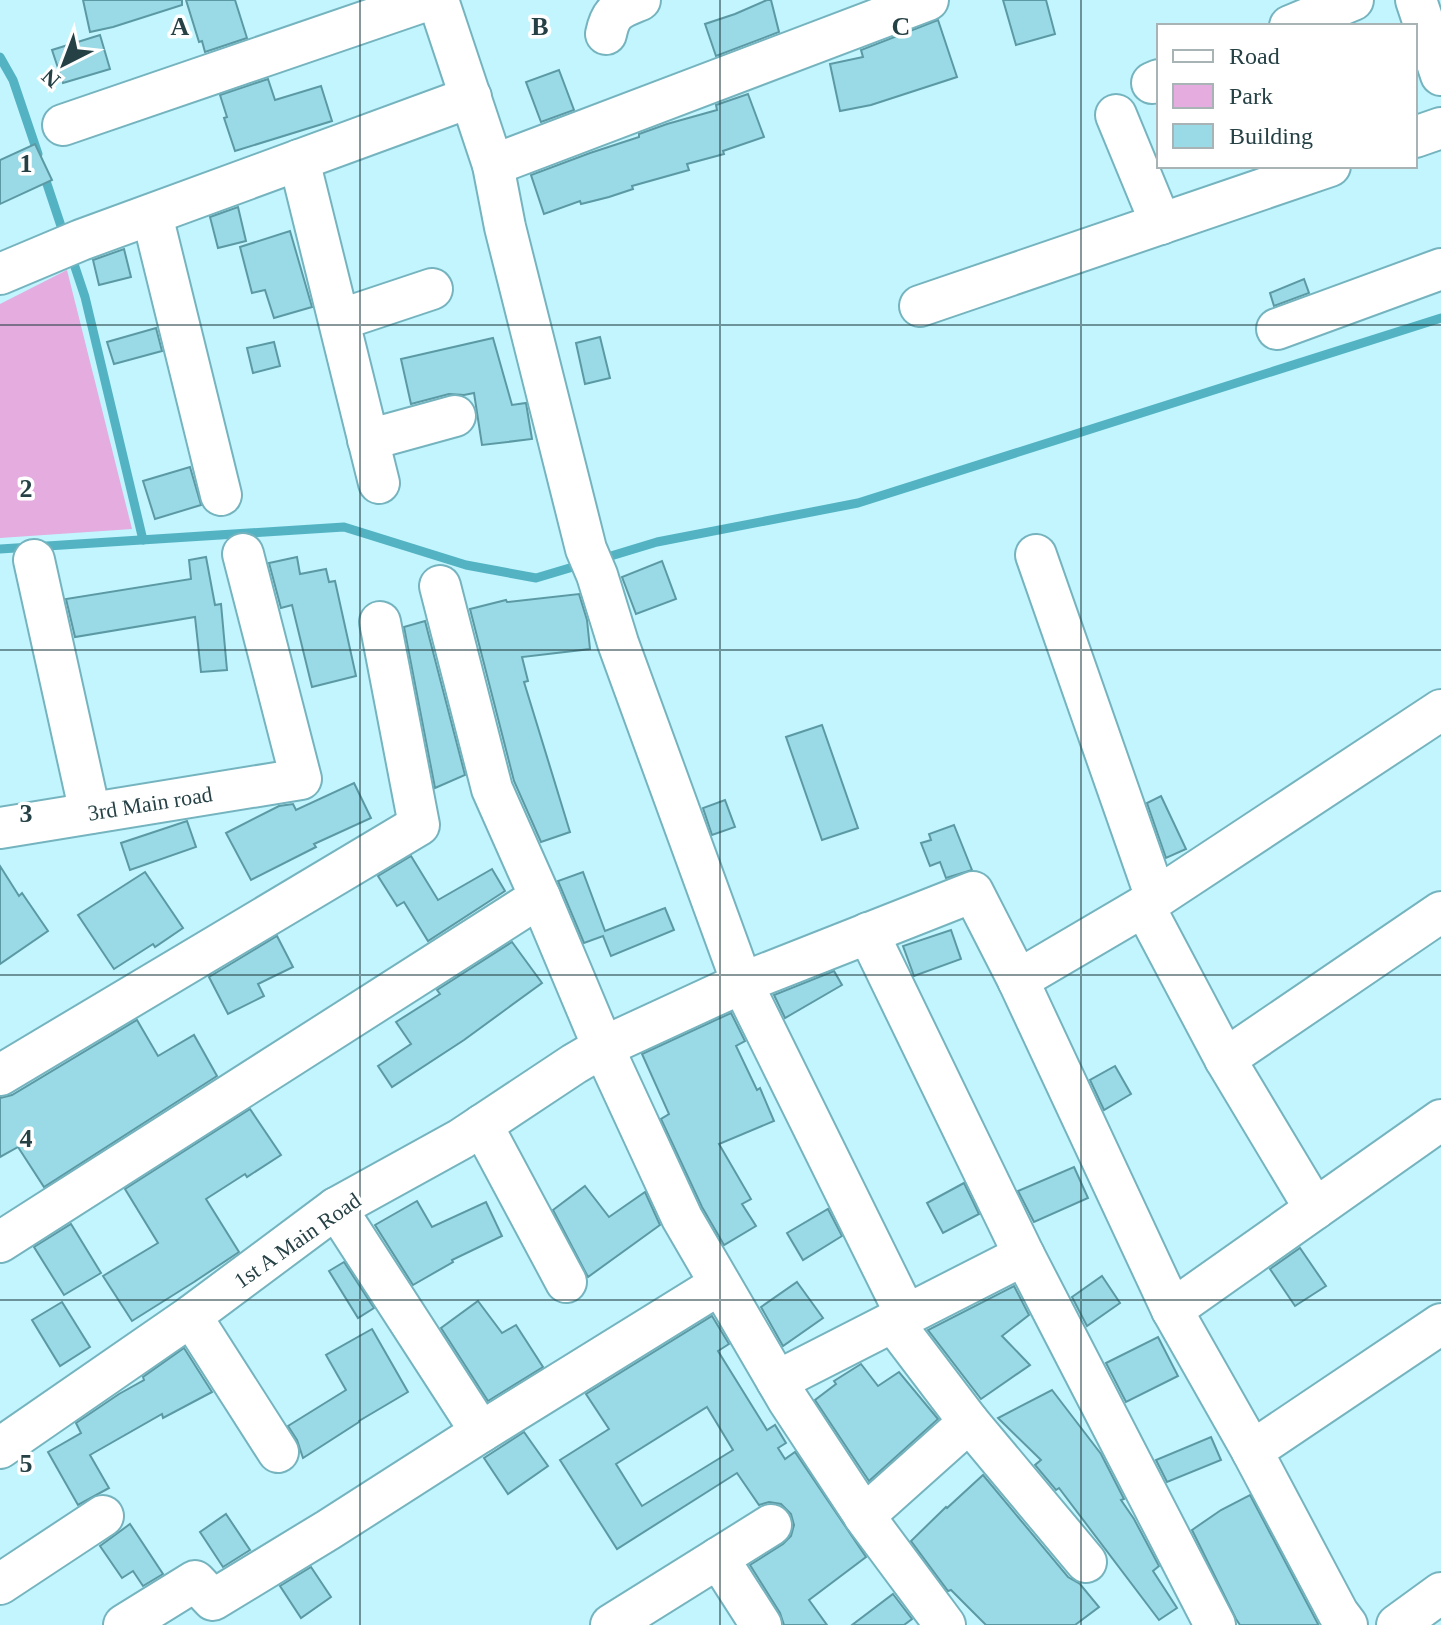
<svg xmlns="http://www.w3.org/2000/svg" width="1441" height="1625" font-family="'Times New Roman',serif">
  <rect width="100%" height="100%" fill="#c2f5fe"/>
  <path fill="#e4acdf" d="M67,270l65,259 -132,9v-234z"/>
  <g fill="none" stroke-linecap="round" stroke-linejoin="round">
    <g stroke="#53b3c3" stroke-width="9">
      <path d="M0,57l13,23 25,74"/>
      <path d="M43,172l22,66"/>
      <path d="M71,255l14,42 58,243"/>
      <path d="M0,549l344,-22 122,38 70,13 47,-14"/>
      <path d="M601,559l56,-17 201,-39 583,-185"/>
    </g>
  </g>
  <g fill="#9adae6" stroke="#5b9aa4" stroke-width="2" fill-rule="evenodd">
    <path d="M83,0h99v5l-69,22 -23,5z"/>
    <path d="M186,0h49l12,38 -42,14 -3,-11 -3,1z"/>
    <path d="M767,0h4l8,32 -63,24 -11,-32 30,-10z"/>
    <path d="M1003,0h43l9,34 -39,11z"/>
    <path d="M938,20l19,57 -86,28 -31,6 -10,-47 33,-7 -2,-7z"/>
    <path d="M100,35l10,34 -47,14 -11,-33z"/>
    <path d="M559,70l15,40 -33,12 -15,-40z"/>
    <path d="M268,79l7,21 46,-14 11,35 -97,30 -11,-33 3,-1 -7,-22z"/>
    <path d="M748,94l16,43 -41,14 1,3 -37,10 2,6 -57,16 1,3 -24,8 -28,7 -1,-3 -36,13 -13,-39 59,-22 49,-16v-3l28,-10 50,-14 -1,-5z"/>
    <path d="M35,144l17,36 -52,24v-44z"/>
    <path d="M238,207l8,34 -28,7 -8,-31z"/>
    <path d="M290,231l22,76 -38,11 -9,-28 -13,3 -12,-46z"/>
    <path d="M124,249l7,28 -32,8 -6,-25z"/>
    <path d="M1304,279l5,14 -35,13 -4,-13z"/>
    <path d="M156,328l6,23 -48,13 -7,-22z"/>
    <path d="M600,337l10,41 -25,6 -9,-41z"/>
    <path d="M493,338l19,67 14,-2 6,36 -50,6 -8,-52 -10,2 -15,-1 -38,10 -10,-45z"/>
    <path d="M274,342l6,24 -27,7 -6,-25z"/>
    <path d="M190,467l11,38 -46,14 -12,-38z"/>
    <path d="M206,557l9,48 6,-1 6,66 -26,2 -6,-55 -120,20 -9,-38 125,-20 -2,-19z"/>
    <path d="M297,557l3,17 26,-5 3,13 6,-1 21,95 -44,11 -20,-82 -11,3 -12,-45z"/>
    <path d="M662,561l14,38 -40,15 -14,-37z"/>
    <path d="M579,594l8,26 3,29 -68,8 6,24 -4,1 46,150 -29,10 -27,-61 -44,-172 36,-9 1,2z"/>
    <path d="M425,621l40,154 -30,13 -31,-161z"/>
    <path d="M822,725l36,103 -36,12 -36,-103z"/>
    <path d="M354,783l17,35 -57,26 2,3 -65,33 -25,-47 53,-27 14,-2 3,6z"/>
    <path d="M1161,796l25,53 -20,9 -19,-55z"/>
    <path d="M725,800l10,27 -23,8 -9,-27z"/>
    <path d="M187,821l9,26 -66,23 -9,-27z"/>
    <path d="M954,825l18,45 -26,8 -6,-16 -10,4 -9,-23 10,-3 -2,-6z"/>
    <path d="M411,856l27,44 54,-31 13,22 -77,50 -24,-39 -7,4 -19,-30z"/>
    <path d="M0,866l19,30 3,-3 26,38 -48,33z"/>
    <path d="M145,872l38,56 -28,19 -2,-3 -39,25 -36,-54z"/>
    <path d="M583,872l22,59 60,-23 9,22 -63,26 -8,-20 -19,7 -26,-62z"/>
    <path d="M951,930l10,29 -47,17 -11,-30z"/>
    <path d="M277,936l16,31 -35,17 6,12 -36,18 -19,-37z"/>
    <path d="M512,942l30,41 -78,57 -72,47 -14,-21 33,-22 -15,-22 44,-28 -3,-4z"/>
    <path d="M834,971l8,14 -57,33 -11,-23z"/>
    <path d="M731,1013l14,28 -9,5 21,44 3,-2 14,33 -55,23 32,55 -9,5 14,22 -32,19 -22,-38 -41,-88 8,-5 -27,-60z"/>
    <path d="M137,1020l21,36 36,-21 23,41 -173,111 -26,-40 -18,10v-59l12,-3z"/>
    <path d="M1115,1066l16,28 -27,16 -14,-30z"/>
    <path d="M250,1109l31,46 -34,22 -2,-3 -39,25 33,53 -45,30 -62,39 -29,-45 55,-33 -33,-54z"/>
    <path d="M1074,1167l14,31 -54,24 -16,-31z"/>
    <path d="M964,1183l15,31 -36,19 -16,-30z"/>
    <path d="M585,1186l24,31 36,-25 15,33 -72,52 -35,-67z"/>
    <path d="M417,1201l15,26 54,-25 16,34 -50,24 1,2 -40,23 -38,-60z"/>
    <path d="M828,1209l14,27 -39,24 -16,-27z"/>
    <path d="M71,1224l30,49 -37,22 -30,-48z"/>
    <path d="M1300,1248l26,38 -31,20 -25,-37z"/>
    <path d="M344,1262l30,46 -16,10 -29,-47z"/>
    <path d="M1102,1276l18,27 -33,23 -15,-29z"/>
    <path d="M797,1282l26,36 -40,28 -22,-39z"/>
    <path d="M1014,1286l15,29 -27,21 28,29 -49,34 -53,-69z"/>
    <path d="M478,1301l24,32 14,-8 27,42 -55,34 -47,-73z"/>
    <path d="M62,1302l28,45 -30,19 -28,-46z"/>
    <path d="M712,1316l17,28 -11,7 49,79 8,-5 11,18 -8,5 7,11 10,-7 71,105 -57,43 18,25h-43l-4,-12 -30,-48 33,-21 8,-8 3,-11 -3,-11 -10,-10 -12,-2 -10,3 -22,-32 -120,76 -57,-89 49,-31 -23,-35zM707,1407l26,43 -91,56 -26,-42z"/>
    <path d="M372,1329l36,63 -49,29v1l-56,36 -6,-18 -9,-14 58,-36 -20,-35z"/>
    <path d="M1158,1337l20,39 -52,26 -20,-39z"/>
    <path d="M184,1348l28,44 -49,26 -1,-4 -72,41 19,33 -31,17 -30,-53 33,-19 -5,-10 43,-29 25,-14 -1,-3z"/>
    <path d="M861,1364l17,22 21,-14 39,47 -69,62 -54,-81 21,-16 -2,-3z"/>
    <path d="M1052,1390l49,64 23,45 -3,1 13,19 25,47 -6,5 24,37 -18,12 -100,-132 -3,2 -21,-25 6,-5 -43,-42z"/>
    <path d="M524,1432l24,34 -40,28 -24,-36z"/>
    <path d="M1211,1437l10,23 -54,22 -11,-22z"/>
    <path d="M983,1475l85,102 12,7 19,23 -24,18h-89l-35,-35 -3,1 -37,-50 35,-34 1,1z"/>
    <path d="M1250,1495l68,129v1h-78l-4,-6 -44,-89 29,-20z"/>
    <path d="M226,1514l24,36 -27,17 -23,-35z"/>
    <path d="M130,1524l33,50 -20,12 -10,-15 -11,7 -22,-32z"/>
    <path d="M311,1567l20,30 -30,21 -21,-32z"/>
    <path d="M893,1594l19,25 -8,6h-52z"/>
  </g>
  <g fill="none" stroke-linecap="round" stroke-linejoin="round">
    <defs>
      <g id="minor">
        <path d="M1416,0l25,75"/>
        <path d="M1290,26l63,-26"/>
        <path d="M606,34c5,-24 13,-25 34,-34"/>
        <path d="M1152,83l7,-3"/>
        <path d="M1116,115l45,109"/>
        <path d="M63,125l365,-125"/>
        <path d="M1415,137l26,-9"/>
        <path d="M299,160l80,323"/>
        <path d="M493,165l435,-165"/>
        <path d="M152,215l69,280"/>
        <path d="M0,274l81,-34 390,-143"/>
        <path d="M920,306l410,-140"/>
        <path d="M339,320l93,-31"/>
        <path d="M1277,329l164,-60"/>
        <path d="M368,440l87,-24"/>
        <path d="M1036,555l120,343"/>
        <path d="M34,560l56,253"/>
        <path d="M440,586l52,203 48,108"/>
        <path d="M0,828l301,-49 -58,-225"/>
        <path d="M1144,906l81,153 90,150"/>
        <path d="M1018,980l126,-74 297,-196"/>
        <path d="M1225,1059l216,-147"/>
        <path d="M0,1075l419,-250 -39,-203"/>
        <path d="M482,1125l84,157"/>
        <path d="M336,1208l145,224 239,-148"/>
        <path d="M0,1242l540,-345 63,150 79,171 106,182 79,120 78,105"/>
        <path d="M1024,1255l191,370"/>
        <path d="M1172,1310l269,-190"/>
        <path d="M906,1315l-164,-332 231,-91 45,88 154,330 80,141 86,162 9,12"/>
        <path d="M191,1316l87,136"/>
        <path d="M777,1381l247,-126 -156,-322"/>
        <path d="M969,1422l117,140"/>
        <path d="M0,1448l191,-132 145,-108 125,-69 113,-75 29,-17 139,-64 -124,-340 -21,-68 -11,-26 -81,-322 -12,-62 -55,-165"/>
        <path d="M1252,1451l189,-127"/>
        <path d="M864,1516l105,-94 -76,-100"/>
        <path d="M718,1558l43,67"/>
        <path d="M0,1584l103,-68"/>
        <path d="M124,1625l71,-44 18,19 115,-70 153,-98"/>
        <path d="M611,1625l160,-100"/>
        <path d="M1397,1625l44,-32"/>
      </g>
    </defs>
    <use href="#minor" stroke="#75b4bf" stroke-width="44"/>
    <use href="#minor" stroke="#fff" stroke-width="40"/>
  </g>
  <path fill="none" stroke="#264145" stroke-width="2" stroke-opacity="0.55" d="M360,0v1625M720,0v1625M1081,0v1625M0,325h1441M0,650h1441M0,975h1441M0,1300h1441"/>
  <g text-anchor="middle" stroke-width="7" stroke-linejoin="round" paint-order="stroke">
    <g font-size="22" fill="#264145" stroke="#fff">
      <text transform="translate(150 803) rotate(-9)" y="8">3rd Main road</text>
      <text transform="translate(297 1240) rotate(-35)" y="8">1st A Main Road</text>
    </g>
  </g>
  <g font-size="26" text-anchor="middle" font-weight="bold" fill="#264145" stroke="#fff" stroke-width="7" stroke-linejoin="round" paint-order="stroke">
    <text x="180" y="35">A</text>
    <text x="540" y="35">B</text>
    <text x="901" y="35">C</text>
    <text x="26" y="172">1</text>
    <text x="26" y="497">2</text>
    <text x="26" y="822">3</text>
    <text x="26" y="1147">4</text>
    <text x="26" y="1472">5</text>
  </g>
  <rect x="1157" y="24" width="260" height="144" fill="#ffffff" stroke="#a8b3b5" stroke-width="2"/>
  <rect x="1173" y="50" width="40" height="12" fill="#ffffff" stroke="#a8b3b5" stroke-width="2"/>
  <text x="1229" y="64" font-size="24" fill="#264145">Road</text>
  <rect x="1173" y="84" width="40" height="24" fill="#e4acdf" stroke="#a8b3b5" stroke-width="2"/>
  <text x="1229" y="104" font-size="24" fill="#264145">Park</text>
  <rect x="1173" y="124" width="40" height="24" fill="#9adae6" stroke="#a8b3b5" stroke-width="2"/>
  <text x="1229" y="144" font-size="24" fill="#264145">Building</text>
  <g transform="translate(64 64) rotate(222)" stroke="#ffffff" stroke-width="6" paint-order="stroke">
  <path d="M0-6L14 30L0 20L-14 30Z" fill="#264145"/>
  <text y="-12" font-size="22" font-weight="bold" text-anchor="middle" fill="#264145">N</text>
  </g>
</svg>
